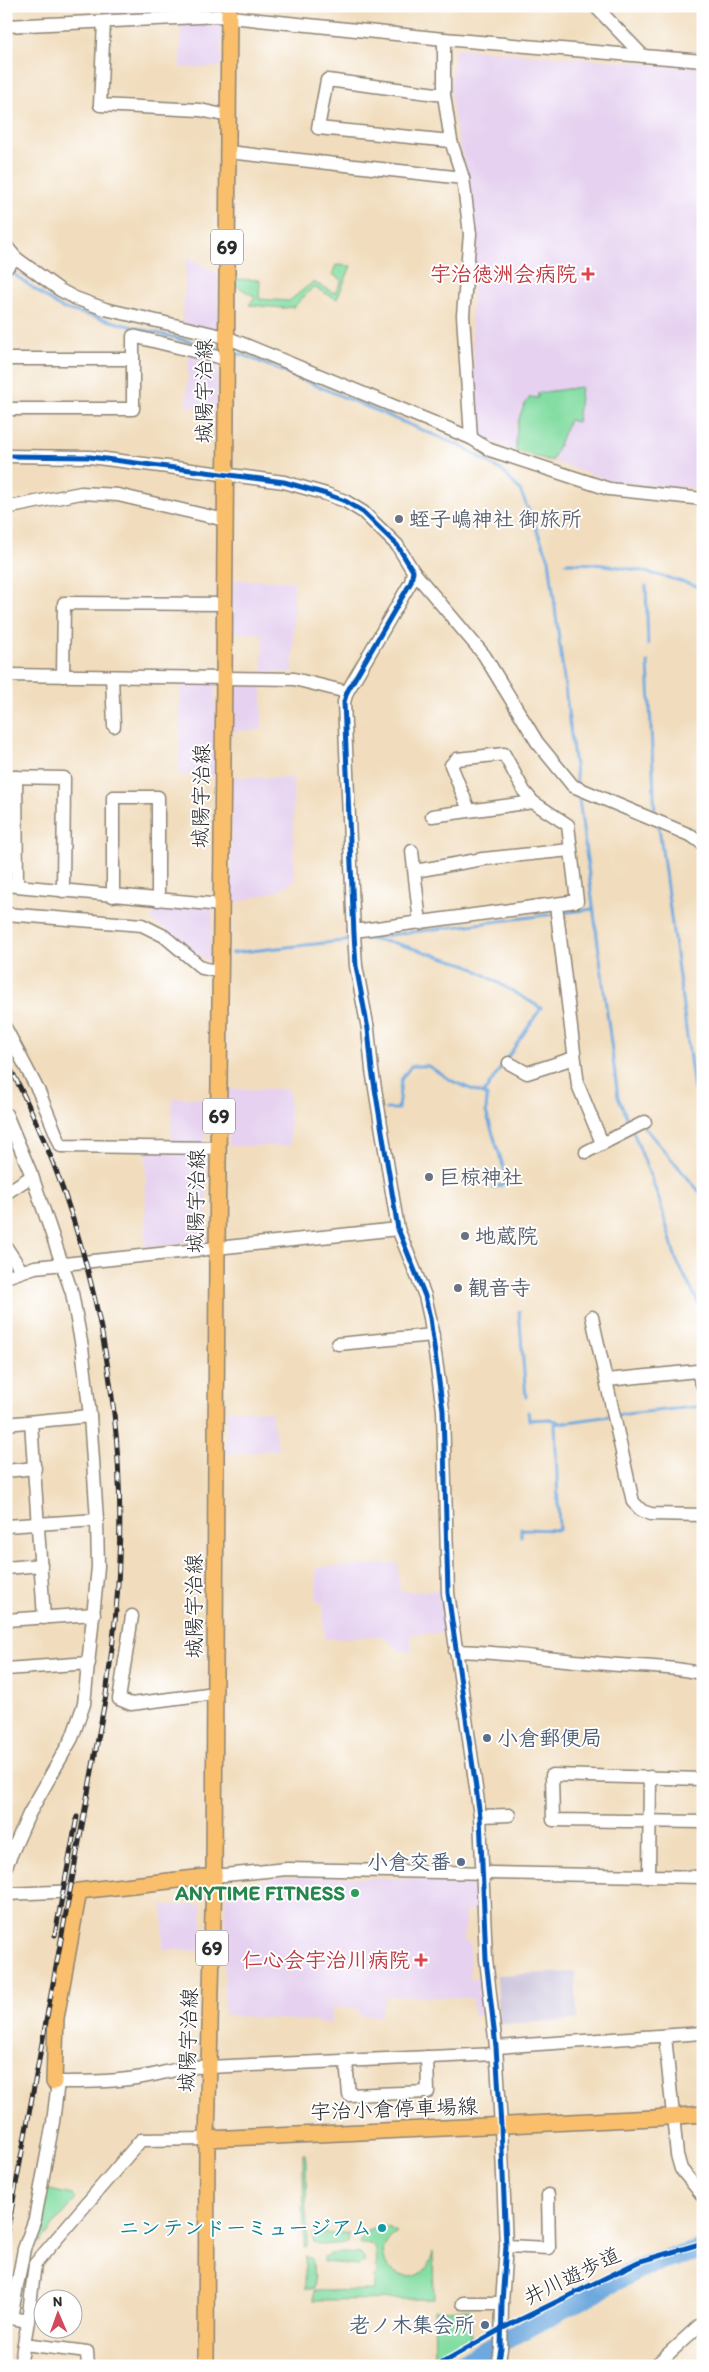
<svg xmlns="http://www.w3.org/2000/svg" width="709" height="2372" font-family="Itim,'Klee One',sans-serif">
  <rect width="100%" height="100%" fill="#fff"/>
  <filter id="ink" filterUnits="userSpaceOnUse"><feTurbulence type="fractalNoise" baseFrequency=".02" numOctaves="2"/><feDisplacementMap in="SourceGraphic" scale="10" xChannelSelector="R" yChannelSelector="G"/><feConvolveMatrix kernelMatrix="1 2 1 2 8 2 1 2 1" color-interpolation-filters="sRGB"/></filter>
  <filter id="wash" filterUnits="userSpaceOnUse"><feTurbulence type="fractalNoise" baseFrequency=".0096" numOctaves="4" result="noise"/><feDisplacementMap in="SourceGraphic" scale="20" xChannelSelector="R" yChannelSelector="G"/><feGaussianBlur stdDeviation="1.12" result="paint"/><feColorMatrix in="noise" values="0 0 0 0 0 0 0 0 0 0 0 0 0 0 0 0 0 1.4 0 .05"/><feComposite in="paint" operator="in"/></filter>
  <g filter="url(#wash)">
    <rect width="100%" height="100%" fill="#f1ddbd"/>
    <g fill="#e6d2f0">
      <path d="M221,20v47l-41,1 1,-47z"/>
      <path d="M455,48l248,20v421l-89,-7 -62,-21 17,-41 8,2 4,-35 -43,6v5l-22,26v27l-35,-14 -4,-5 -6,-117 6,-82 -10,-60 -10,-37 -7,-45z"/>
      <path d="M187,256l31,18v56l-36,-6z"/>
      <path d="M189,354l28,8v49l-31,-5z"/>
      <path d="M233,580l61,1 -1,91h-31l1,-38 -32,-1z"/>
      <path d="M181,680l34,2v94l-36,-1z"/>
      <path d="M233,683l29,1v46l-30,1z"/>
      <path d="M232,777l61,1 1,103 -15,9 -48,14z"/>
      <path d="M153,903l60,5 -4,52 -16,-8 -27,-23 -14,-7z"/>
      <path d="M229,1089h60l1,57h-61z"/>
      <path d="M172,1098h33v47l-34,-1z"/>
      <path d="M146,1151h61v90l-62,7z"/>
      <path d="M227,1410l43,1 9,39 -53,4z"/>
      <path d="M398,1563l2,29 45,-2 3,43 -37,1 1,17h-12l-17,-15 -59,3 -1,-37h-7v-34z"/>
      <path d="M276,1877l196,2 7,6 -1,26h-13l-1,31h6v37h14l5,36 -16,1 -1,-18 -86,-2 -6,20h-21v-7l-26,-2 -3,16 -106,-8 1,-116 7,-10z"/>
      <path d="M163,1905h39v46l-39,-2z"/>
    </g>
    <g fill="#c8bfd8">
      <path d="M106,6h113v6l-113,3z"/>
      <path d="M575,1972l2,48 -78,4 -2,-49z"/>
    </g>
    <g fill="#84dda3" stroke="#588467">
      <path d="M336,265l15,1 -14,33 -24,-12 -19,20 -11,1 -34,-3 6,-8 -20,-12v-6l25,1 -1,19 30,2 24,-19 22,11 7,-13 -10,-6z"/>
      <path d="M581,387l-4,35 -8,-2 -17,41 -36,-10c0,-21 1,-37 14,-54l8,1v-5z"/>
      <path d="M303,2154h2l1,8 1,84 -3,1z"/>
      <path d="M41,2188l31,7 4,4 -36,43 -6,1v-19z"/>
      <path d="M377,2227h10l10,5c-42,27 25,74 36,20l1,47 -120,1v-9l60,-1v-13l3,-4 -1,-24 -6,-5h-12l9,-13z"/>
      <path d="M349,2233l-1,10 -26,2 -8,-3 -2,-8z"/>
      <path d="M344,2253l16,1 4,3v5l-6,3 -34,-3v-5l7,-3z"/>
      <path d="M305,2257l6,1 2,4 1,27h-9z"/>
      <path d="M470,2309l1,30 -36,21 -1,-50z"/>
    </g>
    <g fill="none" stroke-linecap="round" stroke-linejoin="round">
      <g stroke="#6da8de" stroke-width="3">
        <path d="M8,270l53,38 161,42"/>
        <path d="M230,352l16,4 219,92 37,23 18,19 29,69 28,224"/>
        <path d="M566,563c47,-1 92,11 137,25"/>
        <path d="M646,586l2,59"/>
        <path d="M648,662l7,154"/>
        <path d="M578,791l40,306 12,28"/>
        <path d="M659,827l35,262 9,-4"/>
        <path d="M561,913l32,-4"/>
        <path d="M358,939l197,-25"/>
        <path d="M367,939l28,4 73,22 73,43 -58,86"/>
        <path d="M232,953l120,-13"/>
        <path d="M211,965l1,-11"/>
        <path d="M386,1109h12l3,-29 10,-14h17l26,16 29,12 4,2 -1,16 22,70 -15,6"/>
        <path d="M644,1127l59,69"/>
        <path d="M633,1131l25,65 18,63 27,53"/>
        <path d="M519,1311l7,86"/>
        <path d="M528,1412l1,8 21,-1 9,3"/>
        <path d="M616,1415l87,-9"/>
        <path d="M521,1536v-7l38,1 -4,-106 55,-8"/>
      </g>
      <path stroke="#6da8de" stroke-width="20" d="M456,2366l188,-100 59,-17"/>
    </g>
  </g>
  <g filter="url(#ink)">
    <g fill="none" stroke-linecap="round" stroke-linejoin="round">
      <defs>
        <g id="minor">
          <path d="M595,6l48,50"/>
          <path d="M104,22l-4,83 100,5 28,6"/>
          <path d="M6,26l214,-10 224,23 259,22"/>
          <path d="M444,39v56l7,46 12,37 7,56 -7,81 8,123"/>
          <path d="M444,95l-117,-15 -9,48 133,13"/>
          <path d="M228,152l235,26"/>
          <path d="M6,246l10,12 -10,10"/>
          <path d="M16,258l44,32 15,8 30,11 121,28 245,101 19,12 119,39 94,10"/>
          <path d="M6,359h127"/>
          <path d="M6,409h127v-73l93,23"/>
          <path d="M6,456l84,1 194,25 42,12 19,7 18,11 34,33 16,26 -2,11 -64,110 -3,10 10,232 2,32 12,63 4,41 26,159 27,67 5,22 13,92 5,183 32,223 6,143 10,88 5,79 5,120 -4,57 -1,46 -3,17"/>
          <path d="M6,508l75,-15 37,2 107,25"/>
          <path d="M413,571l71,84 53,87 36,44 119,50 11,8"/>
          <path d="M6,675l288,4 53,13"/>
          <path d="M63,676l1,-73 161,1"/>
          <path d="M112,677l2,49"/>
          <path d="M6,777l58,1 -1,113"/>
          <path d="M16,777l1,109"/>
          <path d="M432,816l101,-14"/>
          <path d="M412,851l8,72"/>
          <path d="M415,871l68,-12 87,-9"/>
          <path d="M6,885l215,20"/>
          <path d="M113,896v-99h45v103"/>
          <path d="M556,905l22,180 24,58"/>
          <path d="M6,914l136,11 22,11 38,32 19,4"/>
          <path d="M354,931l223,-30 -9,-76 -35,-23 -9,-11 -20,-37 -47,5 -6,6 18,45"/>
          <path d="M6,1029l33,63 22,54 157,2"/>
          <path d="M509,1063l18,10 47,-15"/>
          <path d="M6,1114l26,62 40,117 10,54 8,69 7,104 1,47 -14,137 -12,34 -43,76 -23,52"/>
          <path d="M586,1152l59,-30"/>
          <path d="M6,1193l26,-17"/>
          <path d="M6,1247l15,23"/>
          <path d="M6,1277l29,-10 363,-38"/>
          <path d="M592,1317l41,185 9,9 9,3 52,1"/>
          <path d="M338,1344l95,-9"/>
          <path d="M607,1380l90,-9 6,15"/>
          <path d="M31,1422l13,196"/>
          <path d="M6,1424l84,-8"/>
          <path d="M6,1471l29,-3"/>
          <path d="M6,1526l91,-6"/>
          <path d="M6,1568l35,-3"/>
          <path d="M132,1616l-13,83 12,5 84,-11"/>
          <path d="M6,1620l88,-6"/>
          <path d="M455,1651c51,1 101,9 152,13 32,3 65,2 96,10"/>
          <path d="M6,1669l83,-6"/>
          <path d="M703,1779l-151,-4 1,45 150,2"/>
          <path d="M480,1816l29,-1"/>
          <path d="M214,1876l73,-7 416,8"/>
          <path d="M649,1876l1,-99"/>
          <path d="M6,1894l73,-3"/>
          <path d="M665,2036l12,119 4,14 22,27"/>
          <path d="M496,2047l207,-14"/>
          <path d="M346,2061l3,34 79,-3 -1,-35"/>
          <path d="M54,2082c28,0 54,0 82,-4 25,-3 47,-13 72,-11l288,-13"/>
          <path d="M506,2246l43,2 -1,-53"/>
          <path d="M463,2303h39"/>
          <path d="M28,2321l7,-57 106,-124 66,-1"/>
          <path d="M24,2344l63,8 1,14"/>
          <path d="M20,2366l8,-45 -17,-3 13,-69 11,-30 18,-97 5,-40"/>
          <path d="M655,2366l48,-44"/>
        </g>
        <g id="major">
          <path d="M54,2082l2,-64 23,-127 135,-15"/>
          <path d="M207,2139c149,-7 298,-13 447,-21l49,-4"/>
          <path d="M206,2366l1,-227 7,-263 3,-630 7,-568 5,-672"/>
        </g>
      </defs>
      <use href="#minor" stroke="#8e8474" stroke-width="15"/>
      <use href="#major" stroke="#8e8474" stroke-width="18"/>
      <use href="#minor" stroke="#fff" stroke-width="12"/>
      <use href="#major" stroke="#f9bf6c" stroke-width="15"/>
      <defs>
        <g id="rail">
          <path d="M6,1060c81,152 120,328 113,500 -1,45 -7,90 -13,135l-100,544"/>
          <path d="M55,1935l22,-118"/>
        </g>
      </defs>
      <use href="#rail" stroke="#2b2b2b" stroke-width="5"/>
      <use href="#rail" stroke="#fff" stroke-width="3" stroke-dasharray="9" stroke-linecap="butt"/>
      <defs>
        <g id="cycleway">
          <path d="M6,456l84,1 194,25 42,12 19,7 18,11 34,33 16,26 -2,11 -64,110 -3,10 10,232 2,32 12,63 4,41 26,159 27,67 5,22 13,92 5,183 32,223 6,143 10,88 5,79 5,120 -4,57 -1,46 -3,17"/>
          <path d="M436,2366l65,-37 137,-67 65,-19"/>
        </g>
      </defs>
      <use href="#cycleway" stroke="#fff" stroke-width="8"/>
      <use href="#cycleway" stroke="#0057b8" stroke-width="5"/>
    </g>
  </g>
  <g fill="#e0444e" stroke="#fff" stroke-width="2">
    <path d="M585.5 266.5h5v5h5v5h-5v5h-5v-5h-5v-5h5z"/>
    <path d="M418.5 1952.5h5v5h5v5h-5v5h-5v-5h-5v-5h5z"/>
  </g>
  <g fill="#6b7280" stroke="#fff" stroke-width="2">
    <circle cx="399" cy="519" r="5"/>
    <circle cx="429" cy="1177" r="5"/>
    <circle cx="465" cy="1236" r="5"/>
    <circle cx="458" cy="1288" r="5"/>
  </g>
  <g fill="#5c6f8a" stroke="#fff" stroke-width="2">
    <circle cx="487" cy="1738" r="5"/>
    <circle cx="461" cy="1862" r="5"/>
    <circle cx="485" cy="2325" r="5"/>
  </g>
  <circle fill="#2e9e5b" stroke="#fff" stroke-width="2" cx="355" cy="1893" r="5"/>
  <circle fill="#0f9aa8" stroke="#fff" stroke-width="2" cx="382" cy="2228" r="5"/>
  <g text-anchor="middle" stroke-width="4" stroke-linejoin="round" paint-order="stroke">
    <g fill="#fff" stroke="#6b6b6b" stroke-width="1">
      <rect x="211" y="229.5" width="32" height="35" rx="4"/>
      <rect x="203" y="1098.5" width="32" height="35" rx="4"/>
      <rect x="196" y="1930.5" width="32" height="35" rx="4"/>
    </g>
    <g font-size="20" font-weight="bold" fill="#2b2b2b">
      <text x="227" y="254">69</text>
      <text x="219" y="1123">69</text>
      <text x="212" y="1955">69</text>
    </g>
    <g font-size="21" font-weight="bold" fill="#be3a42" stroke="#fff" text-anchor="end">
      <text x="577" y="281">宇治徳洲会病院</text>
      <text x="410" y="1967">仁心会宇治川病院</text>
    </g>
    <g font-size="21" fill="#2b2b2b" stroke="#fff">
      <text transform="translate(204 391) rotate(-90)" y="7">城陽宇治線</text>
      <text transform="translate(201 796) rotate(-89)" y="7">城陽宇治線</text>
      <text transform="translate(196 1201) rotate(-89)" y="7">城陽宇治線</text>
      <text transform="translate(194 1606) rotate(-90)" y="7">城陽宇治線</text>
      <text transform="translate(188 2040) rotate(-88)" y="7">城陽宇治線</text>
      <text transform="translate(394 2109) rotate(-2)" y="7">宇治小倉停車場線</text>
      <text transform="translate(572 2276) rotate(-26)" y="7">井川遊歩道</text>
    </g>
    <g font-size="21" font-weight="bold" fill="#5b616d" stroke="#fff" text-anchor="start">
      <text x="409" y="526">蛭子嶋神社 御旅所</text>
      <text x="439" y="1184">巨椋神社</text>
      <text x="475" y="1243">地蔵院</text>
      <text x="468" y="1295">観音寺</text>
    </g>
    <g font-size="21" font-weight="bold" fill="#4e5e75" stroke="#fff" text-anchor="end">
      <text x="497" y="1745" text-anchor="start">小倉郵便局</text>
      <text x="451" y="1869">小倉交番</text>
      <text x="475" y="2332">老ノ木集会所</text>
    </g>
    <g font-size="21" font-weight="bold" fill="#27864d" stroke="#fff" text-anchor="end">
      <text x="345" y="1900">ANYTIME FITNESS</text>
    </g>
    <g font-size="21" font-weight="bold" fill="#0d838f" stroke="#fff" text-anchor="end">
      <text x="372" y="2235">ニンテンドーミュージアム</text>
    </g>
  </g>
  <rect width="709" height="2372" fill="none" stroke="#fff" stroke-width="25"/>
  <g transform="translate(58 2314) rotate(358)"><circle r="24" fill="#ffffff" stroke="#aaaaaa"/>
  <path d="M0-4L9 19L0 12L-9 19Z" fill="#d1495b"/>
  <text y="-8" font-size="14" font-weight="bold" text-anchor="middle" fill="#2b2b2b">N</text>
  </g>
</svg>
